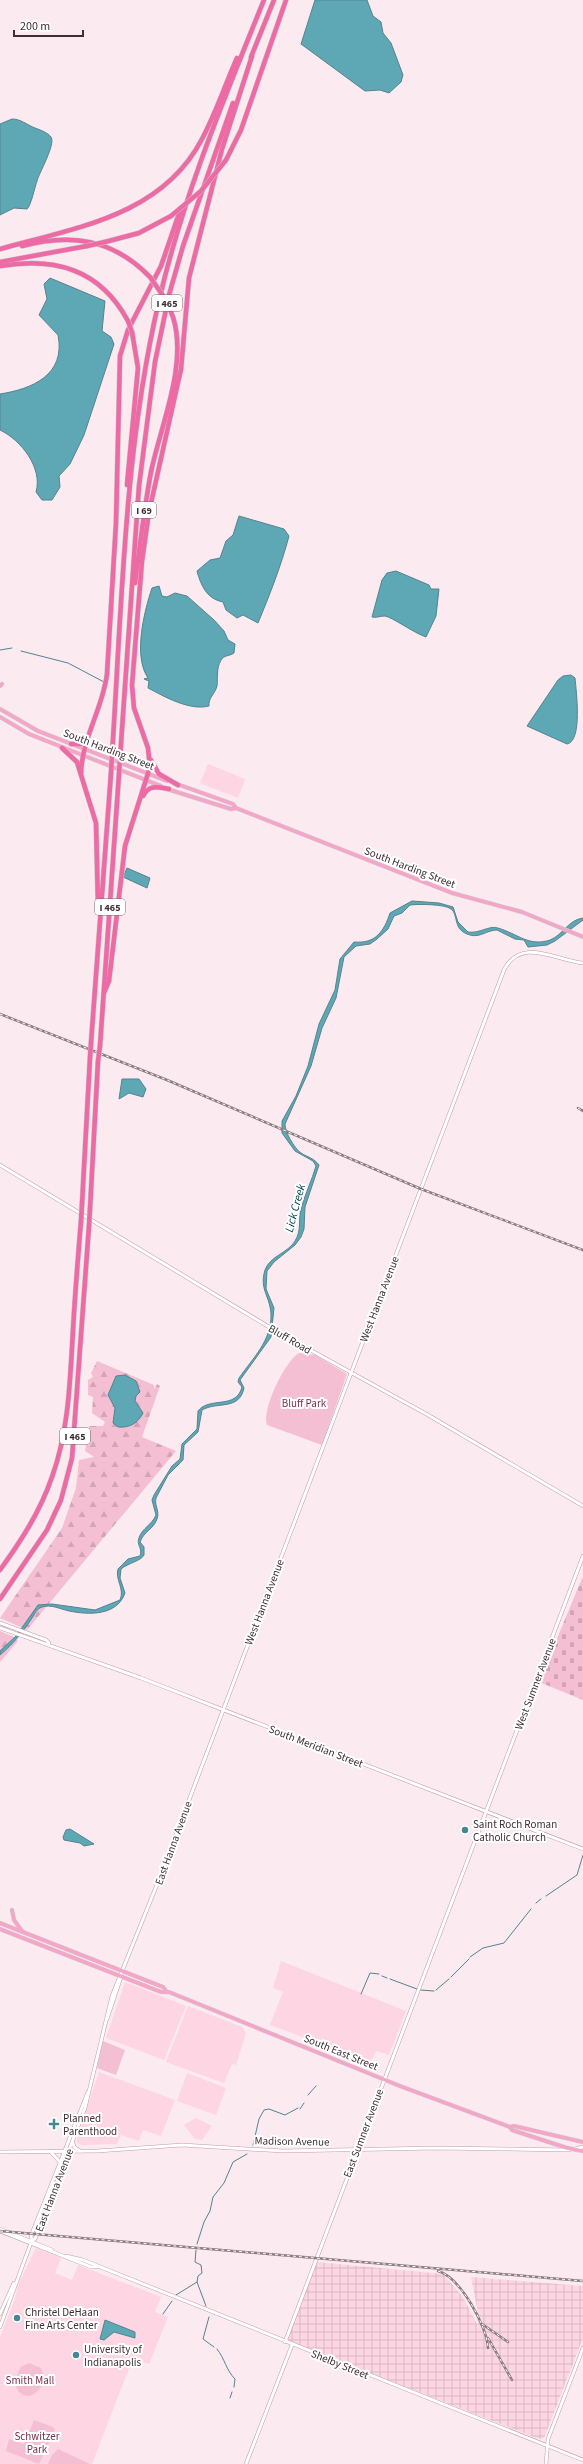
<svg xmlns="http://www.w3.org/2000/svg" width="583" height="2464" font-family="'Source Sans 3',sans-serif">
  <defs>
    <pattern id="industrial-grid" width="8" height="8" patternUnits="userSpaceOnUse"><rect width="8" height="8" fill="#fdd5e3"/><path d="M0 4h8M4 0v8" fill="none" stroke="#dab7c3"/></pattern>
    <pattern id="forest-firs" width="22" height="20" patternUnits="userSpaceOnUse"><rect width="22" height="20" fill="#f4bfd2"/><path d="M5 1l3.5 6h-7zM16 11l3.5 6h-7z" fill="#d2a4b5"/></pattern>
    <pattern id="cemetery-stones" width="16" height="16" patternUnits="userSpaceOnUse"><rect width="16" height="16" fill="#f4bfd2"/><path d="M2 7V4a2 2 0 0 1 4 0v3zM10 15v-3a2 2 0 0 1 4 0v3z" fill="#d2a4b5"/></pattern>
  </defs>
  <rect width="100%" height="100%" fill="#fbeaef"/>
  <g fill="#fdd5e3">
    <path d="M208,764l37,15 -7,19 -38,-15z"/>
    <path d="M281,1961l125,50 -17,44 -13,-4 -3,7 -8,6 -19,-11 -76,-28 13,-33 -10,-4z"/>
    <path d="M125,1982l61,24 -22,54 -58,-22z"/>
    <path d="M188,2006l54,21 4,6 -10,32 -4,-1 -8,19 -58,-21z"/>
    <path d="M99,2072l76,28 -14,36 -18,-6 -4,11 -18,-6 -4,9 -35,1 -6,-3z"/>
    <path d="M187,2073l39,15 -10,27 -39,-14z"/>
    <path d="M196,2118l16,8 -10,14 -7,-1 -11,-14z"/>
    <path d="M36,2248l25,10 -6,15 17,7 6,-15 83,32 -6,15 13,5 -19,47 -13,-4 -5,3 -39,101h-92v-127l15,-38 3,-14z"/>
  </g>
  <path fill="url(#industrial-grid)" d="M317,2262l126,12 20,23 14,27 5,-4 -4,-7 -7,-36 112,9v52l-39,100 -5,1 -250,-98 -2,-2z"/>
  <g fill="url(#forest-firs)">
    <path d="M97,1361l57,24v4l3,-5 3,2 -18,51 34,14 -149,179 -27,-12 62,-90 14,-40 3,-28 15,-3 -9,-6 4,-25h14l2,-4 -13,-9 1,-16 -5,-2v-15l5,-3 -2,-4z"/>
    <path d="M0,1631l14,6 4,4 -18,21z"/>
  </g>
  <path fill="url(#cemetery-stones)" d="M583,1576v124l-44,-18z"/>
  <g fill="#f4bfd2">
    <path d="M299,1353l16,2 32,19 -25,71 -55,-20c-6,-15 18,-64 32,-72z"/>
    <path d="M103,2041l22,9 -9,25 -19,-7z"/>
    <path d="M29,2363l12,5c11,20 -18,42 -26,16l5,-17z"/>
    <path d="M34,2420l19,7 2,3 -16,34 -33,-13 3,-12 15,5z"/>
    <path d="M58,2449l32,15h-42l4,-9z"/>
  </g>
  <g fill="#5ea7b5" stroke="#55838f">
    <path d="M315,0h52l6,16 8,6 2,11 8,10 12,32 -2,7 -12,11 -9,-3 -15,1 -64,-47z"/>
    <path d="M12,119c9,0 15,6 23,9 5,2 12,4 16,9 5,7 -12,36 -14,44 -2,5 -6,25 -10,28l-13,-1 -14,7v-91z"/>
    <path d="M50,278l55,23 -3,30 9,6 3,7 -30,91 -14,29 -11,12 1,11 -8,13h-10l-6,-8c7,-24 -15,-52 -36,-62v-36c32,-5 66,-19 58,-59l-19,-20 8,-16 -3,-15z"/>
    <path d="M239,516l45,13 5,7c-8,30 -19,58 -31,87l-15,-8 -6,3 -11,-8 -3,-8c-16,-3 -22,-16 -26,-31l13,-11 10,-2 6,-17 7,-6z"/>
    <path d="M396,571l33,14 2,4h8l-3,27 -10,21c-12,-4 -34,-20 -41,-21 -5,0 -9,2 -13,1l10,-37 5,-7z"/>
    <path d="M159,586l3,10 5,1 8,-4 12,3 27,24 10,11 4,9 7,4 -1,9c-4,3 -10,2 -13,7 -5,9 -3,17 -4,26 -2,8 -9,12 -8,20 -19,5 -44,-9 -61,-18l1,-7 -5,-2 4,-1c-15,-22 -4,-66 4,-90z"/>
    <path d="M571,675l4,3c1,12 8,63 -8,66l-40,-18 31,-46 5,-4z"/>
    <path d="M127,868l23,10 -3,10 -24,-11z"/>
    <path d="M412,901l27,2 14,4 5,15 10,10c11,2 21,-7 30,-4 20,6 31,19 52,12 13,-5 18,-20 33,-22v2l-28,21 -8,4 -19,2 -4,-7 -9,-1 -18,-9c-10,0 -17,8 -27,5 -18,-5 -11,-20 -19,-26 -6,-5 -33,-5 -41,-4l-8,8 -8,3 -6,13 -11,10 -7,5 -14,2 -12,11 -8,41 -14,30 -11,38 -26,58c0,8 9,24 16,29 6,4 13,5 18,12l-14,42 -1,22 -3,8 -6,8 -21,17 -7,9 -1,18 8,19 -3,29 -31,43 4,8c-5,23 -26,13 -42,22l-4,22 -14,13 -1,15 -15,15 -12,23c-2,7 4,13 1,21 -4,11 -13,12 -17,23l4,5v8c-3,6 -16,8 -23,14l-1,9 5,15c-8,23 -36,22 -56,18 -9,-2 -18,-7 -27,-4 -6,2 -7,7 -10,11 -9,14 -19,26 -32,37v-4l16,-15 22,-31 14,-1 43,6 25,-10c5,-11 -5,-20 -2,-31l10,-10 12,-3c3,-8 -4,-11 -1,-18 3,-10 13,-13 17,-23l-4,-15 2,-5 18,-29 8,-7 2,-15 15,-15 1,-18c12,-15 38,-1 44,-24l-4,-5 1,-4c14,-20 33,-38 32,-64 -1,-18 -12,-25 -6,-44 5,-14 23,-17 30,-29 7,-11 3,-21 6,-32 4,-15 11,-29 15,-43l-3,-5 -18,-10 -13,-18v-12l14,-25 12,-30 11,-42 16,-34 5,-31 14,-17c22,2 30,-11 36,-29z"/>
    <path d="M122,1079h17l7,10 -3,8 -14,-4 -10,6z"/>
    <path d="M125,1375l11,6 4,11 -4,4 -1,5 8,12c-5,10 -13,15 -25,14l-5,-4 2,-15 -7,-13 8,-19z"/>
    <path d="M70,1829l24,15 -10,2 -4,-3 -16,-3 -1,-3 3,-7z"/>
    <path d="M105,2320l30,12v6l-21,-6 -10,8 -4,-1z"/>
  </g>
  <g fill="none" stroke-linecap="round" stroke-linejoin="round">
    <g stroke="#55838f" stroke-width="1">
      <path d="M0,650l12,-2"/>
      <path d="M21,651l47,12 36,19"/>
      <path d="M546,1896l31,-21 6,-20"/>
      <path d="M536,1903l5,-4"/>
      <path d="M470,1957l13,-9 21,-5 27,-34"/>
      <path d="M382,1976l5,2"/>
      <path d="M451,1977l18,-18"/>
      <path d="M390,1979l27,10"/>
      <path d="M420,1990l14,1"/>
      <path d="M436,1990l13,-11"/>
      <path d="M361,1994l9,-21 9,1"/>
      <path d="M308,2095l8,-9"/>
      <path d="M300,2109l4,-6"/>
      <path d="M253,2145l6,-26 5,-9 5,-1 16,6 13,-7"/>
      <path d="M197,2244l7,-22 6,-11 3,-14 11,-14 9,-21 14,-8"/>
      <path d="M196,2250l-1,12 6,3 1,8 -4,3 -1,6 9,24"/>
      <path d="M176,2295l21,-13"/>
      <path d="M163,2314l9,-13"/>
      <path d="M209,2317l-6,22 11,8"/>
      <path d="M217,2349c8,10 9,21 18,30l-1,8"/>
      <path d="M230,2398l2,-6"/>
    </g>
    <defs>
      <g id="tertiary">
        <path d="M285,2342l298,-786"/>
        <path d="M246,2464l46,-119"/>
      </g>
      <g id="secondary">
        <path d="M0,1165l274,165 154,85 155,91"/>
        <path d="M0,1623l46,17 3,3"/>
        <path d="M0,1628l141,50 442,171"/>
        <path d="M107,2019l14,-42"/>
        <path d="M73,2143l1,4 6,4"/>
        <path d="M575,2149l8,-2"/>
        <path d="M0,2152l97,-1 85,-6 101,6 153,-3 133,2"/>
        <path d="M51,2152l8,9"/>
        <path d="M0,2229l52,21"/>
        <path d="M0,2231l91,36h6"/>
        <path d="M32,2240l3,-1 4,-10 46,-121 27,-112 44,-109 348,-917c17,-34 53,-9 79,-7"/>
        <path d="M66,2256l17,4 500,200"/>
        <path d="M0,2314l14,-31"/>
        <path d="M0,2327l32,-87 -1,-4 57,-144"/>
        <path d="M546,2464l2,-25 35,-91"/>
      </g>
      <g id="primary">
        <path d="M0,686l2,-2"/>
        <path d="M0,709l38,22 129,50"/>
        <path d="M0,717l29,17 132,52"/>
        <path d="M177,784l56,20 3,4 216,85 70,19 61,25"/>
        <path d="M167,789l64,20 5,-1"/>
        <path d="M12,1910l2,10 8,11"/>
        <path d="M0,1923l163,64 3,4"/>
        <path d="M0,1929l161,63h8l231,94 110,41 2,3 55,18 16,3"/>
        <path d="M510,2127l4,-1 69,16"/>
      </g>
      <g id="motorway">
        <path d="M251,57l23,-57"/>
        <path d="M226,160l15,-30 45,-130"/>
        <path d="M105,242l34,-9 32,-17"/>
        <path d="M22,246c50,-13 91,-7 128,31"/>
        <path d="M0,249c75,-21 162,-33 202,-110 14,-26 23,-54 35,-81"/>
        <path d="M0,262l87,-16"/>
        <path d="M0,266c55,-9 100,3 128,55"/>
        <path d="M127,485l11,-117 -6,-36"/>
        <path d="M135,583c5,-37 9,-74 16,-111 10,-48 37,-107 22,-155"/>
        <path d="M71,744h10l6,-6"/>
        <path d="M62,748l15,14 19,61 2,82"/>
        <path d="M112,755c10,-151 12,-302 46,-450 24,-106 65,-204 106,-305"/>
        <path d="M120,758l19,-272 16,-124 14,-67 14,-49 50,-143"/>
        <path d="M151,760l8,14 19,11"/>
        <path d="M81,773c1,-35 22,-65 26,-99l9,-151 4,-167 8,-26 33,-64 20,-58"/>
        <path d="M143,796c6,-12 15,-9 26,-7"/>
        <path d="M104,993l5,-12 16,-135 25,-79 -2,-19 -14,-40 -2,-23 10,-124 7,-49 32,-143 8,-91 33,-129 30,-93"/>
        <path d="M91,1043l20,-270"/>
        <path d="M100,1046l19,-272"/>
        <path d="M82,1204l8,-146"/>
        <path d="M90,1209l8,-148"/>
        <path d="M0,1570c21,-29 40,-58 52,-93 17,-47 18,-97 21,-147 2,-36 5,-73 8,-109"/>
        <path d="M0,1599l47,-69 14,-30 11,-42 17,-232"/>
      </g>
    </defs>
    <use href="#tertiary" stroke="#c29ba9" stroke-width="4"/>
    <use href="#secondary" stroke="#c29ba9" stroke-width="4"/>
    <use href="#primary" stroke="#d1cdcf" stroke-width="4.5"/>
    <use href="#motorway" stroke="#d1cdcf" stroke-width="5.5"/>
    <use href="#tertiary" stroke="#fff" stroke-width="3"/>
    <use href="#secondary" stroke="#fff" stroke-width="3"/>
    <use href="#primary" stroke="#f4a6c8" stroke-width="3.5"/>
    <use href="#motorway" stroke="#ed6aa4" stroke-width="4.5"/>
    <defs>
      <g id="rail">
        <path d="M0,1014l167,66 254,109 162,61"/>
        <path d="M578,1108l5,3"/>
        <path d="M0,2231l583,50"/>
        <path d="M438,2271c22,6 49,55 50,77"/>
        <path d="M482,2324l26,18"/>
        <path d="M488,2338l24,42"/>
      </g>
    </defs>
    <use href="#rail" stroke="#8c7b81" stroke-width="2.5"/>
    <use href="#rail" stroke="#fff" stroke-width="1" stroke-dasharray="3" stroke-linecap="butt"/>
    <defs>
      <g id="motorway-bridge">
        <path d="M171,216l30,-25 25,-31"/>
        <path d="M87,246l18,-4"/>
        <path d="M150,277l16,23 7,17"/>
        <path d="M128,321l4,11"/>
        <path d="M111,773l1,-18"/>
        <path d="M119,774l1,-16"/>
        <path d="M90,1058l1,-15"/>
        <path d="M98,1061l2,-15"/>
        <path d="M81,1221l1,-17"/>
        <path d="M89,1226l1,-17"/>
      </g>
    </defs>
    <use href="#motorway-bridge" stroke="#d1cdcf" stroke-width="5.5" stroke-linecap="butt"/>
    <use href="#motorway-bridge" stroke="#ed6aa4" stroke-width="4.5"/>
  </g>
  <g fill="#448896" stroke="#fff" stroke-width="1.5">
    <circle cx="465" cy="1830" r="4"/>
    <path d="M52 2118h4v4h4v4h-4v4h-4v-4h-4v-4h4z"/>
    <circle cx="17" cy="2318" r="4"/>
    <circle cx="76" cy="2355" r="4"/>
  </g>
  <g text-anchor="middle" stroke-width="4" stroke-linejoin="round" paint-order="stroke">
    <g fill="#fff" stroke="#796d72" stroke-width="1">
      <rect x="152" y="295" width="30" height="16" rx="3"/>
      <rect x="132" y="502" width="24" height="16" rx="3"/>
      <rect x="95" y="899" width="30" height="16" rx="3"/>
      <rect x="60" y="1428" width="30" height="16" rx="3"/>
    </g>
    <g font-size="10" font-weight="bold" fill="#3f2f35">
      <text x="167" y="307">I 465</text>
      <text x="144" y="514">I 69</text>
      <text x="110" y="911">I 465</text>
      <text x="75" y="1440">I 465</text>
    </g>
    <g font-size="11" fill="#3f2f35" stroke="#fff">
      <text transform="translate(109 749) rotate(21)" y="4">South Harding Street</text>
      <text transform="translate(410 867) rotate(21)" y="4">South Harding Street</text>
      <text transform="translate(379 1299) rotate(-69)" y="4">West Hanna Avenue</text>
      <text transform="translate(290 1339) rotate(30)" y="4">Bluff Road</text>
      <text transform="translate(264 1602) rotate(-69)" y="4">West Hanna Avenue</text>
      <text transform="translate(535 1684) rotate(-69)" y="4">West Sumner Avenue</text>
      <text transform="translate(316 1746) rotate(21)" y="4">South Meridian Street</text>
      <text transform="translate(173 1843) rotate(-70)" y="4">East Hanna Avenue</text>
      <text transform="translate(341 2052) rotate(22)" y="4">South East Street</text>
      <text transform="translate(363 2133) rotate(-69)" y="4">East Sumner Avenue</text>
      <text transform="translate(292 2141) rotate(1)" y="4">Madison Avenue</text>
      <text transform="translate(54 2190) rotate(-69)" y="4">East Hanna Avenue</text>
      <text transform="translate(340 2364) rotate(22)" y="4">Shelby Street</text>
    </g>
    <g font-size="11" fill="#793251" stroke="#fff">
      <text x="304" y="1407">Bluff Park</text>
      <text x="30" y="2384">Smith Mall</text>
      <text x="37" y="2440">Schwitzer<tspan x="37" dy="13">Park</tspan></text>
    </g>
    <g font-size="11" fill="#3f2f35" stroke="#fff" text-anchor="start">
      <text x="473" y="1828">Saint Roch Roman<tspan x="473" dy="13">Catholic Church</tspan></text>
      <text x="63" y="2122">Planned<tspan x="63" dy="13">Parenthood</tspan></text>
      <text x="25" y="2316">Christel DeHaan<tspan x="25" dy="13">Fine Arts Center</tspan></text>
      <text x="84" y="2353">University of<tspan x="84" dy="13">Indianapolis</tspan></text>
    </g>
    <g font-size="12" font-style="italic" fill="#014752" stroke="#fff">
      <text transform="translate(295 1208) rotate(-75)" y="4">Lick Creek</text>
    </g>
  </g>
  <path d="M14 30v6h69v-6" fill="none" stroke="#3f2f35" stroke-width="2"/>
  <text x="20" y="30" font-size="12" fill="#3f2f35" stroke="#ffffff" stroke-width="3" paint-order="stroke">200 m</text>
</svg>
